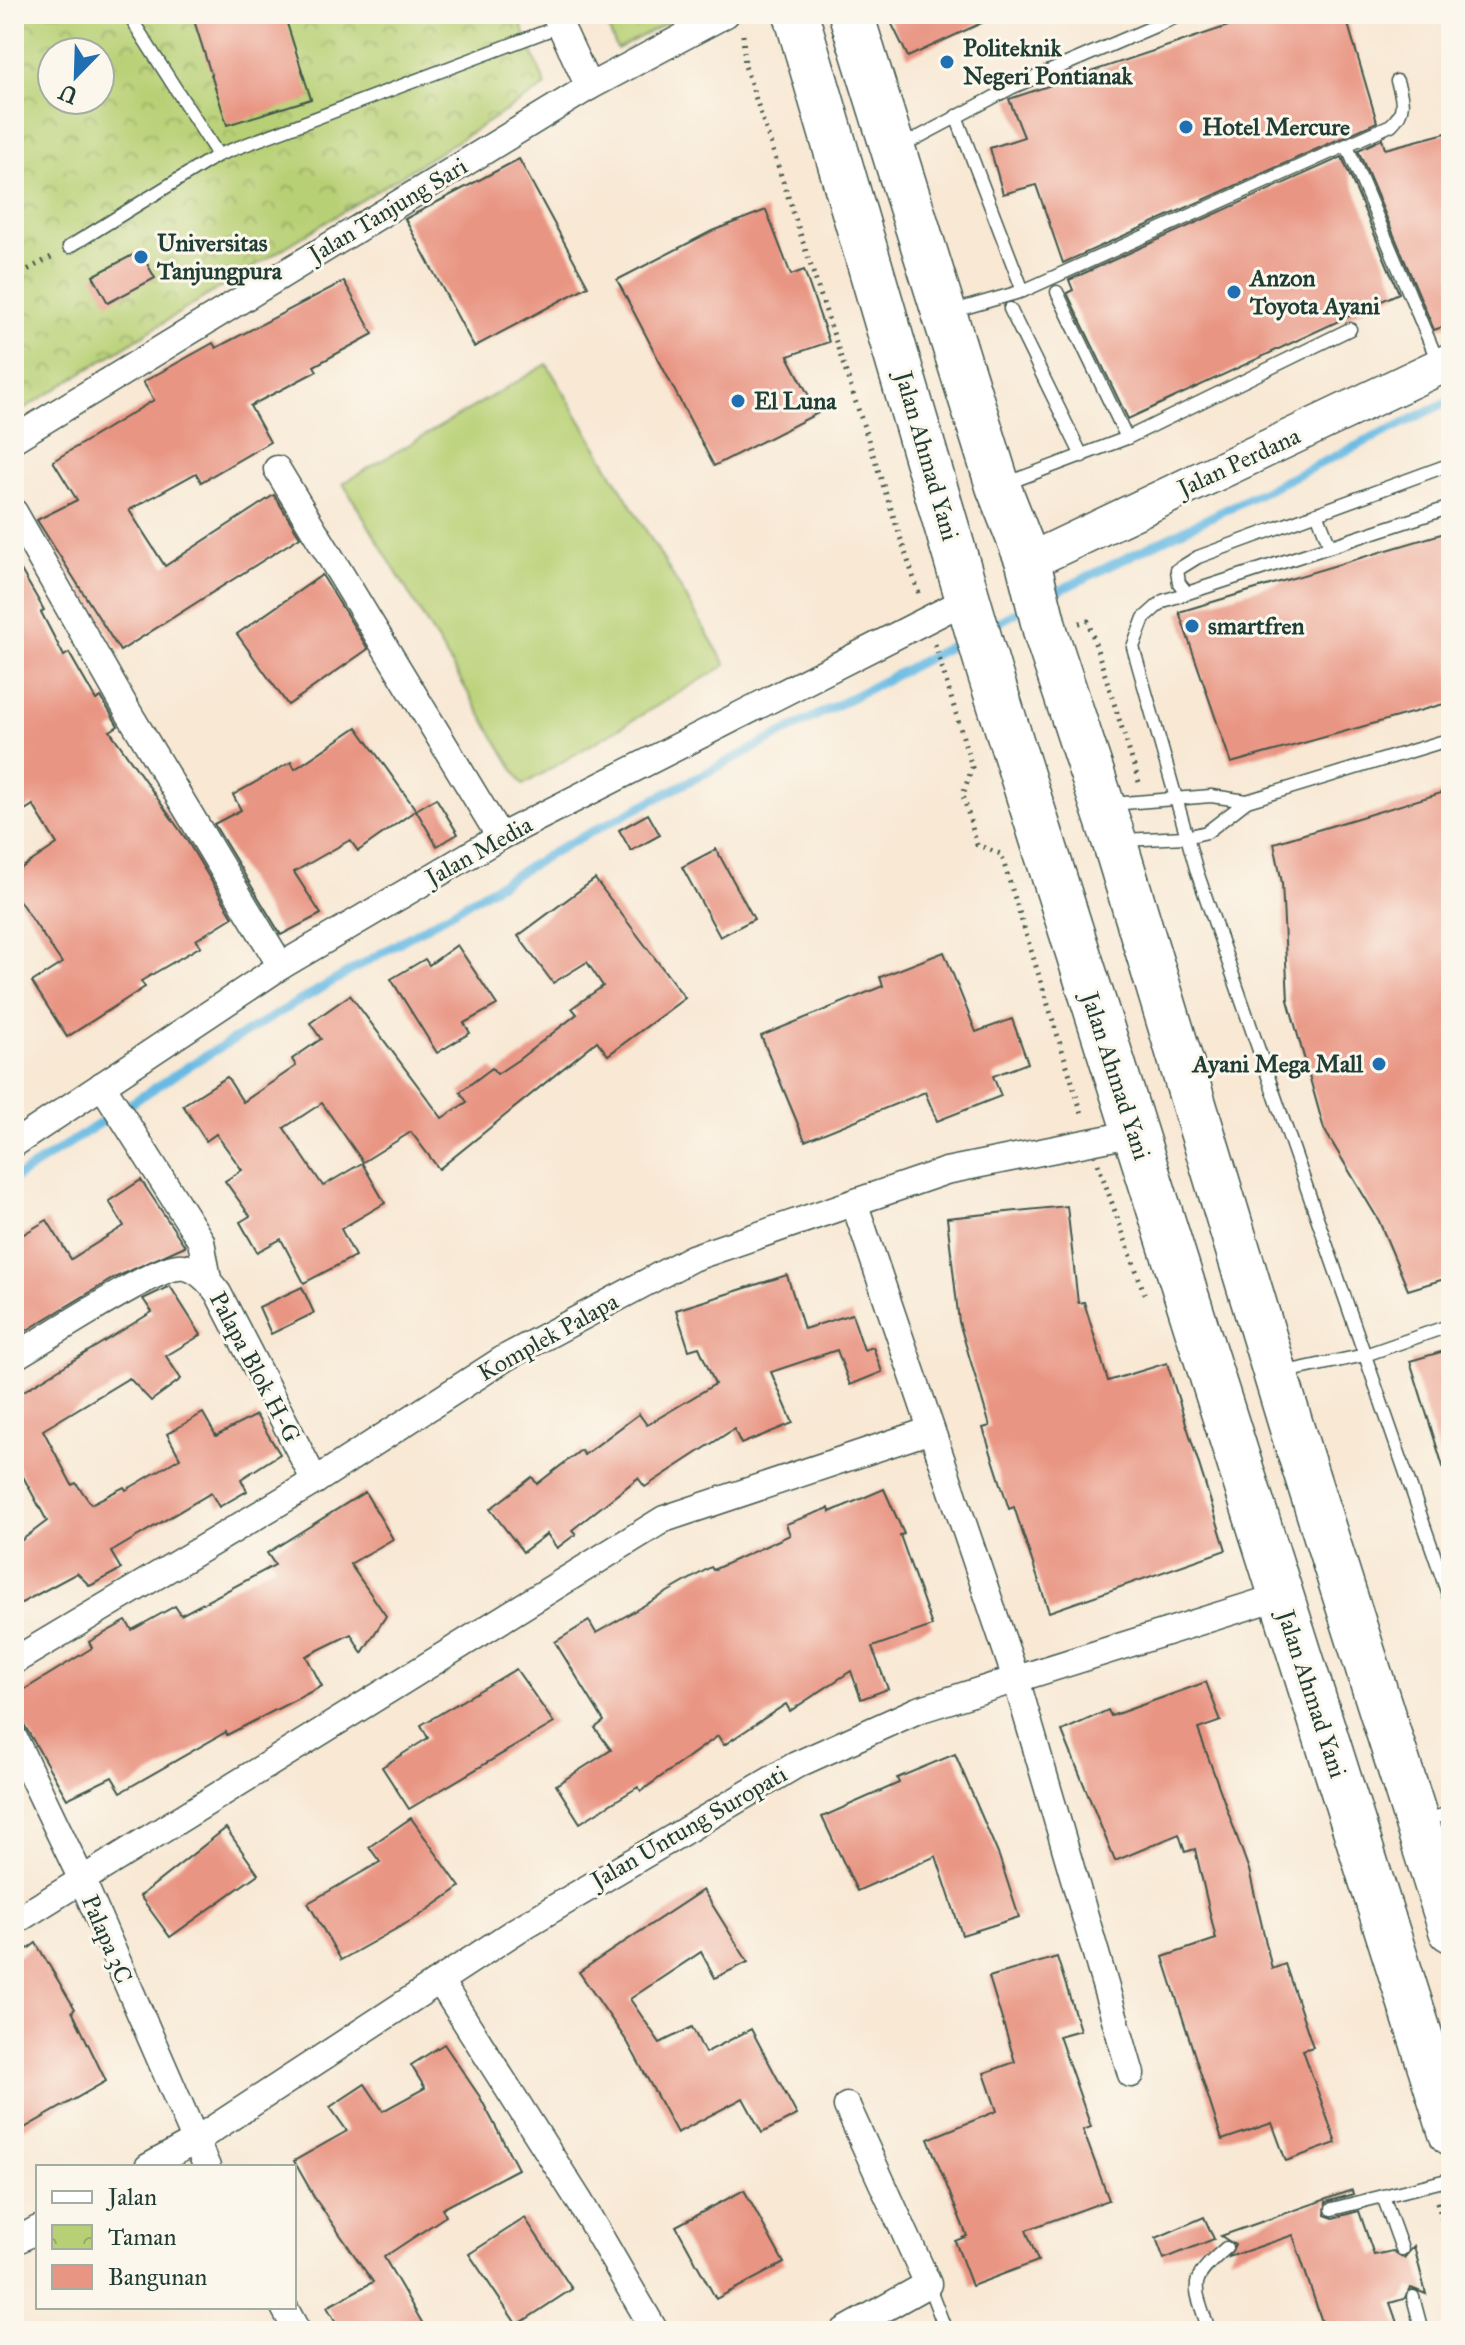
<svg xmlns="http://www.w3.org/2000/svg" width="1465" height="2345" font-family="'IM FELL Great Primer',serif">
  <defs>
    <pattern id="park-crowns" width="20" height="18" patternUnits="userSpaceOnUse" patternTransform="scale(2)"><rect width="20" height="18" fill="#b8d075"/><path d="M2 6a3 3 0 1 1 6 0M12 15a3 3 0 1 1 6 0" fill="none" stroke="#95aa61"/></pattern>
  </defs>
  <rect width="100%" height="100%" fill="#fbf7ec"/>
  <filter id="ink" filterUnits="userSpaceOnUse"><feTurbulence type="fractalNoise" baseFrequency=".0125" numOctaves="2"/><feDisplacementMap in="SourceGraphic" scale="16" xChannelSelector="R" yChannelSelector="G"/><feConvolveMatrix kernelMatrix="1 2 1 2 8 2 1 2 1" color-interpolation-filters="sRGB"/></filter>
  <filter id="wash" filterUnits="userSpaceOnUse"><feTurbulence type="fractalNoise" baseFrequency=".006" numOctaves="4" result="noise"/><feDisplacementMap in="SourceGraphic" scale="32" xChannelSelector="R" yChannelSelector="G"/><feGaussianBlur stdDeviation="1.8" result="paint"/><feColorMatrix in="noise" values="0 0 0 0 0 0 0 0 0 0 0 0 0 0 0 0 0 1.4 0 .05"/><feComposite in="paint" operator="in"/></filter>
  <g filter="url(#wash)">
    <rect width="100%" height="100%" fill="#f8e8d4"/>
    <path fill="#b8d075" stroke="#6c8654" stroke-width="2" d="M547,364l179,301 -203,120 -180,-302z"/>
    <g fill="url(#park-crowns)" stroke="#6c8654" stroke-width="2" fill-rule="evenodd">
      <path d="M14,14h503l29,72 -532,329zM52,52h48v48h-48z"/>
      <path d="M602,14h82l-67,35z"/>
    </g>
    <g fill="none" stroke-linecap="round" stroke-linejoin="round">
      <g stroke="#67bae3" stroke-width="9">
        <path d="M1048,596l403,-196"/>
        <path d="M987,628l40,-21"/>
        <path d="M14,1179l181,-117 371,-217 401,-207"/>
      </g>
    </g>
    <g id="blocks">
      <g fill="#e99583">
        <path d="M192,14h92l27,85 -84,26z"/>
        <path d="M887,14h114l-93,43z"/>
        <path d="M1264,14h81l32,108 -314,141 -27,-78 -33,9 -13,-46 34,-11 -15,-38z"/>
        <path d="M1446,133l5,18v173l-17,6 -76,-180 24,-11 3,10z"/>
        <path d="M1342,157l57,136 -271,126 -61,-126 6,-3 -4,-10z"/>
        <path d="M519,159l69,127 -114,61 -69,-128z"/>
        <path d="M766,210l25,65 13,-5 25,72 -41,14 30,57 -104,53 -97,-186 95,-49z"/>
        <path d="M140,251l15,27 -47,25 -15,-27z"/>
        <path d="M344,281l29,53 -59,32 3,5 -67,35 20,36 -69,40 -5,-9 -67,37 36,56 109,-71 26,42 -180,114 -83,-131 40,-20 -24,-39 101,-61 -11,-18 70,-39 3,5z"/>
        <path d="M1451,531v171l-220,61 -52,-151z"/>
        <path d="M14,558l30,52 -3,2 23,44 5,-3 27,47 5,-3 17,29 -8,5 76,108 47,78 -37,23 5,6 -60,35 4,6 -78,50 -35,-55 30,-19 -48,-70v-20l43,-29 -24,-39 -19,12z"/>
        <path d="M322,575l46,74 -80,56 -51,-71z"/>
        <path d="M357,727l59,83 -58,41 -8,-11 -56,32 27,42 -40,21 -67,-111 27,-14 -8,-15 58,-33 4,7z"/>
        <path d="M1451,790v487l-43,13 -29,-69 -55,-92 -36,-129 -6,-117 -8,-40z"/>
        <path d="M436,798l22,36 -21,12 -21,-36z"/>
        <path d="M648,814l12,21 -29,16 -12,-21z"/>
        <path d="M716,849l38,70 -34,18 -38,-70z"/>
        <path d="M595,879l90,119 -77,57 -11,-14 -158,128 -28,-37 -48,30 -41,-59 -38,25 4,6 35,52 39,-23 23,40 -44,26 14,27 -51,27 -23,-44 -24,13 -17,-30 10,-6 -25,-35 17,-11 -26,-36 -10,7 -23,-36 44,-28 16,25 53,-36 -4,-7 29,-20 -11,-16 40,-28 92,123 25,-16 -7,-10 32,-24 5,6 21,-14 59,-46 -5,-6 31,-22 -16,-24 -34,21 -35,-47z"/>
        <path d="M457,945l40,60 -33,18 6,10 -33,20 -46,-74 34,-20 4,6z"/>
        <path d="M944,952l32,80 36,-13 16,44 -35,13 8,20 -64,25 -12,-29 -120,49 -44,-105 122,-50 -3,-9z"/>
        <path d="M141,1180l44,66 -71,32 -100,60v-98l33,-20 24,39 53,-33 -15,-25z"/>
        <path d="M1067,1206l11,97 6,-1 24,79 59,-18 59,187 -177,62 -35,-105 -5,2 -26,-81 7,-2 -31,-104 -12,-104z"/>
        <path d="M787,1275l17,54 48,-15 12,36 9,-3 9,25 -32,13 -13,-35 -66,22 22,51 -52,21 -7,-15 -89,58 -7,-9 -66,52 4,4 -19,14 -10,-14 -24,18 -33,-43 42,-32 5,7 44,-34 3,5 55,-41 8,11 68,-41 -16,-37 -10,3 -13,-40z"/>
        <path d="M170,1286l31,49 -35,21 15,23 -30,22 -22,-23 -86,52 29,55 4,-2 15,21 33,-17 2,3 54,-32 -13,-24 36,-21 13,23 40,-21 24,39 -39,25 6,12 -28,16 -8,-14 -100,59 10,17 -31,17 -13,-13 -63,34v-61l33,-25 -33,-61v-63l138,-85 -9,-13z"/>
        <path d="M302,1287l12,26 -43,21 -12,-27z"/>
        <path d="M1451,1349v126l-5,1 -36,-115z"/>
        <path d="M884,1489l20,45 -4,1 32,91 -60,21 16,42 -27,10 -10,-28 -61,40 -4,-7 -62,41 -6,-9 -77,55 -3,-4 -58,36 -24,-38 55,-35 -16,-22 9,-7 -49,-79 34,-21 7,12 115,-66 2,3 77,-35 -4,-11 43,-16 1,4z"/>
        <path d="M365,1492l28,47 -43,25 36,52 -24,37 -11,-19 -45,22 16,30 -95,49 -1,-3 -105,60 -9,-15 -45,22 -53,-92v-11l78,-48 -3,-6 37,-21 6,9 43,-24 6,9 94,-50 -8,-12z"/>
        <path d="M516,1669l38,54 -145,86 -27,-42 46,-29 -7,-13z"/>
        <path d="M1206,1682l15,39 -23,8 51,141 23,99 13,-5 28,83 -10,3 33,93 -50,18 -14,-38 -50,17 -59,-183 53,-18 -21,-90 -10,3 -6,-18 -64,27 -53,-130 46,-21 3,6z"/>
        <path d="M955,1754l44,102 20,61 -57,18 -26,-79 -79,35 -35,-74 77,-34 -2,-5z"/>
        <path d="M411,1818l49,69 -41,29 -78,44 -33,-57 72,-41 -11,-15z"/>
        <path d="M226,1828l32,46 -88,63 -30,-41z"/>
        <path d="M703,1890l45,72 -33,16 -14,-26 -71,47 30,44 32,-16 13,26 46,-24 46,86 -35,18 -19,-35 -66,35 -49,-90 -49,-71z"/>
        <path d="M36,1943l39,66 -3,2 34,70 -92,53v-175z"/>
        <path d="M1057,1957l23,73 -21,6 32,91 -8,3 26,70 -83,30 12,31 -66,25 -17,-45 12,-5 -39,-97 69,-28 -13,-38 31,-11 -26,-85z"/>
        <path d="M444,2044l36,53 38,72 -76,40 4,7 -62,41 43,74h-86l-14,-24 46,-25 -57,-82 -22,-39 53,-30 -17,-24 35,-23 18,27 42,-23 -14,-23z"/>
        <path d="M744,2190l40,73 -68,36 -40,-73z"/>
        <path d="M1352,2190l1,4 -27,8 -1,13 8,3 26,-7 15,44 19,-4 11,7 10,-12 12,48 -15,-6 -7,11 -14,4 10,28h-75l-32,-96 -64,22 6,-12 -14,-9z"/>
        <path d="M1204,2217l10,22 -50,20 -8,-21z"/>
        <path d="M525,2218l47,71 -55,36 -48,-71z"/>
      </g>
    </g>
  </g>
  <g filter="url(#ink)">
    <use href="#blocks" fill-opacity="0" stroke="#40574c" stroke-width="2"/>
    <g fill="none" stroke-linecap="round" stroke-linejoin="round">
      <defs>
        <g id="lane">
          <path d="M128,14l90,141"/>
          <path d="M1347,146l92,218"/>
          <path d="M900,147l113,-60 170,-73"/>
          <path d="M69,247l149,-92 342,-129"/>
          <path d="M1023,291l368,-166c15,-14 12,-25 6,-44"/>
          <path d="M1057,292l70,146"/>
          <path d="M1010,309l72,147"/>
          <path d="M950,312l73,-21 -67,-175"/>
          <path d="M1005,484l122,-46 223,-109"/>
          <path d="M1451,507l-288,94 -19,17 -11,29 64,225 254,731"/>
          <path d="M1317,513l13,33"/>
          <path d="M1187,593l-8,-10 -2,-13 21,-13 253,-93"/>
          <path d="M1111,804l100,-8 36,5"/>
          <path d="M1123,840l63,-3 21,-5 40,-31 204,-62"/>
          <path d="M1281,1373l84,-18 86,-30"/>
          <path d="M1425,1821l26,-9"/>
          <path d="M1384,2199l18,50"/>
          <path d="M1332,2209l119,-30"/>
          <path d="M928,2284l18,47"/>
          <path d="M1413,2297l9,34"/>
          <path d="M1209,2331c-15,-48 -23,-48 17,-83"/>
        </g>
        <g id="street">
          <path d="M555,14l34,73"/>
          <path d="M14,439l575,-352 137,-73"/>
          <path d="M277,469l223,368"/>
          <path d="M14,512l113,198 154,256"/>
          <path d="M102,1085l99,156 7,38"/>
          <path d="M14,1144l267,-178 219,-129 468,-238"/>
          <path d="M855,1205l161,474 115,395"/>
          <path d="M14,1357c30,-17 137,-88 164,-90 17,-2 31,14 40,26l97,188"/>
          <path d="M14,1661l301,-180 190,-123 187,-100 254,-87 189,-38"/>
          <path d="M14,1738l69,144 124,285"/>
          <path d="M14,1922l650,-403 267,-89"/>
          <path d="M441,1983l139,219 75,129"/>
          <path d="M148,2167l45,-25 324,-212 279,-165 122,-55 363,-114"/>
          <path d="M14,2242l24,-13"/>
          <path d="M284,2307l13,24"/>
          <path d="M844,2331l84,-47 -81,-178"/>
        </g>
        <path id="secondary" d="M1028,562l423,-201"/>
        <g id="highway">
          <path d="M796,14l193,657 462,1462"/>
          <path d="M851,14l147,472 30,76 18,72 68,206 179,592 158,498"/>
        </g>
      </defs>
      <use href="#lane" stroke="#40574c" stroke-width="15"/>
      <use href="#street" stroke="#40574c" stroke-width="29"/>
      <use href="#secondary" stroke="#40574c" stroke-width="39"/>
      <use href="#highway" stroke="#40574c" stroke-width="47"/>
      <g stroke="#40574c" stroke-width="5" stroke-dasharray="2 6" stroke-linecap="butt">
        <path d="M743,35l2,31 175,531"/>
        <path d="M14,277l41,-22"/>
        <path d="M1079,623l9,-2 51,161"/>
        <path d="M935,644l37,123 -9,28 14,50 24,9 82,263"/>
        <path d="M1098,1164l48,134"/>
        <path d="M1437,2202l14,46"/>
      </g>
      <use href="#lane" stroke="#fff" stroke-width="12"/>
      <use href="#street" stroke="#fff" stroke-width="26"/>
      <use href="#secondary" stroke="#fff" stroke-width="36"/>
      <use href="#highway" stroke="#fff" stroke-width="44"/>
    </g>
  </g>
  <g fill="#1f6fb2" stroke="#fbf7ec" stroke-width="3">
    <circle cx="947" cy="62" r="8"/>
    <circle cx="1186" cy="127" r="8"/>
    <circle cx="141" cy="257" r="8"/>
    <circle cx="1234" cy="292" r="8"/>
    <circle cx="738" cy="401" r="8"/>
    <circle cx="1192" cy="626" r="8"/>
    <circle cx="1379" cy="1064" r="8"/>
  </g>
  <g text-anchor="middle" stroke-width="6" stroke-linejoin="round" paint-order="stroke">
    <g font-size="24" font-weight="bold" fill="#1f3d34" stroke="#fbf7ec" text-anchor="start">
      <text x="963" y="56">Politeknik<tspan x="963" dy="28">Negeri Pontianak</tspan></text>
      <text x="1202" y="135">Hotel Mercure</text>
      <text x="157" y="251">Universitas<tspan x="157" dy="28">Tanjungpura</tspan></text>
      <text x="1250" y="286">Anzon<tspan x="1250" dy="28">Toyota Ayani</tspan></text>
      <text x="754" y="409">El Luna</text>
      <text x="1208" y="634">smartfren</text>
      <text x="1363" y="1072" text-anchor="end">Ayani Mega Mall</text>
    </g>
    <g font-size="24" fill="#1f3d34" stroke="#fbf7ec">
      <text transform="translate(388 210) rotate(-31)" y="8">Jalan Tanjung Sari</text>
      <text transform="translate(927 456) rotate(74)" y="8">Jalan Ahmad Yani</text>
      <text transform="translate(1239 462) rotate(-25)" y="8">Jalan Perdana</text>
      <text transform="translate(479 851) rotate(-29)" y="8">Jalan Media</text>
      <text transform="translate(1116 1076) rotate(72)" y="8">Jalan Ahmad Yani</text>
      <text transform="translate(548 1337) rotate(-29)" y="8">Komplek Palapa</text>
      <text transform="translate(255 1367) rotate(62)" y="8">Palapa Blok H-G</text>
      <text transform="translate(1312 1694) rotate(72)" y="8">Jalan Ahmad Yani</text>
      <text transform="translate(689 1827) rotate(-30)" y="8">Jalan Untung Suropati</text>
      <text transform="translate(107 1939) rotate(67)" y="8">Palapa 3C</text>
    </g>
  </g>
  <rect width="1465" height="2345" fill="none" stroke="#fbf7ec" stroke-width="48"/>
  <rect x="36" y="2165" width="260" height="144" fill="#fbf7ec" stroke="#a3ada2" stroke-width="2"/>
  <rect x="52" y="2191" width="40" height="12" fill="#ffffff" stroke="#a3ada2" stroke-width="2"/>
  <text x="108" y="2205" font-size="24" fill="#1f3d34">Jalan</text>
  <rect x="52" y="2225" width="40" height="24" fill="url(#park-crowns)" stroke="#a3ada2" stroke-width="2"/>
  <text x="108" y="2245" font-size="24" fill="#1f3d34">Taman</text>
  <rect x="52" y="2265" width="40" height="24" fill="#e99583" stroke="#a3ada2" stroke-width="2"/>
  <text x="108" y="2285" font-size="24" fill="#1f3d34">Bangunan</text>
  <g transform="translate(76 76) rotate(203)"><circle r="38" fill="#fbf7ec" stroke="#a3ada2" stroke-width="2"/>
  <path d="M0-6L14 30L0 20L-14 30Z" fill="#1f6fb2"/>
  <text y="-12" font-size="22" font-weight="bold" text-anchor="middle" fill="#1f3d34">U</text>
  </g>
</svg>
